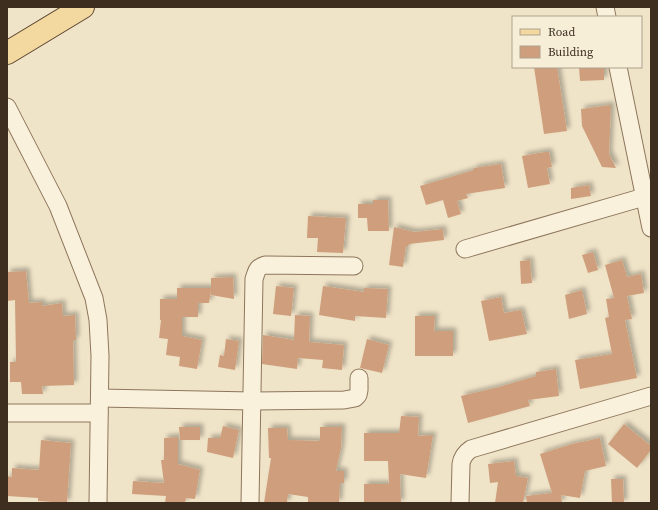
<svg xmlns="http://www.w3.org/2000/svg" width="658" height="510" font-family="'Source Serif 4',serif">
  <defs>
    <filter id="shadow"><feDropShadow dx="3.5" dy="-3.5" stdDeviation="2" flood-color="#0004"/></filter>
  </defs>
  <rect width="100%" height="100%" fill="#f0e4c8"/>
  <g fill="#cf9f7d" filter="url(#shadow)">
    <path d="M534,67h23l10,64 -23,3z"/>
    <path d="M579,67h25v13l-24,1z"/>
    <path d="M611,105l-2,49 7,14 -14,-1 -20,-41 -1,-17z"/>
    <path d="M545,152h4l3,15 -5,1 3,16 -22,4 -6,-32z"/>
    <path d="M501,164l4,24 -39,6 2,4 -11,3 4,13 -13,4 -5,-18 -17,5 -6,-19 54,-16v-2z"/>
    <path d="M589,185l2,11 -20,3v-11z"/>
    <path d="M373,200h15l1,31h-21l-1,-13h-9v-14h15z"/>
    <path d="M308,216l38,2 -3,35 -26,-1 1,-14h-11z"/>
    <path d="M394,227l20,5 29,-3 1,11 -35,4 -1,3 -2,-1 -3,21 -14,-2z"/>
    <path d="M593,252l5,18 -10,3 -6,-18z"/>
    <path d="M530,260l2,23 -11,1 -1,-23z"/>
    <path d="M622,260l5,17 14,-3 3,19 -17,3 5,23 -7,1 12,58 -57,11 -5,-29 37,-6 -7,-36 4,-1 -3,-18 8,-1 -9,-33z"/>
    <path d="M26,271l3,32 13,-1v4l20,-3 1,13 12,-1 1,25h-3l1,45 -32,1 1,8h-21l-1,-12h-11v-20h6l-1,-62 -8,1v-29z"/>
    <path d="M233,277l1,22 -23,-4v-5l-2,13h-11v14h-16v19l20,4 -5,29 -18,-3 1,-9 -14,-2 2,-16 -9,-1 2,-18h-1v-21h17v-11h34v-10z"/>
    <path d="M276,286l18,2 -3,28 -18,-2z"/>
    <path d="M323,286l41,6v-4l24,1 -2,29 -31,-2v5l-36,-6z"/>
    <path d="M582,290l5,24 -18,5 -4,-24z"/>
    <path d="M501,297l3,16 17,-3 6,24 -38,7 -8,-40z"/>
    <path d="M295,315l15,1 -1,26 35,3 -2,25 -20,-2 1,-8 -25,-2 -1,11 -35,-5 1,-29 31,5z"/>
    <path d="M415,316h20l-1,15h19v25h-38z"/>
    <path d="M226,339l13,2 -4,29 -17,-3 2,-12 4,1z"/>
    <path d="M367,339l22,6 -7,28 -22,-5z"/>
    <path d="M556,369l3,27 -31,4 2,6 -62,17 -7,-27 38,-9 37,-11v-4z"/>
    <path d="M401,416l18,1 -1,19 15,-1 -7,43 -26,-4 1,29h-37v-19h25l-1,-23h-24v-28h35z"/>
    <path d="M624,424l27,22v4l-14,18 -29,-24z"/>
    <path d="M223,426l16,4 -6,28 -26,-6 1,-14h12z"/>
    <path d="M179,427h21v13h-20z"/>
    <path d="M320,427h22l-1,21 -5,23h8v12h-4l-1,20h-31v-6l-20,-3 -1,9h-23l7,-45h-2l-1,-30h19l1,12 32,1z"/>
    <path d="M178,437v27l22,6 -5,29 -9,-1 -1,5h-20l1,-7 -34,-2 1,-13 31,2 -3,-23h3v-22z"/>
    <path d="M600,438l6,28 -21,5 -5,27 -19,-3 1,8h-35l-1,-7 26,-3 -12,-39 32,-10z"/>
    <path d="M41,440l30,3 -4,60 -29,-2v-3l-31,-2v-20l5,1v-9l27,2z"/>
    <path d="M514,461l2,15 12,2 -5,25h-28l3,-21 -8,1 -2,-19z"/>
    <path d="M611,479h12l1,24h-12z"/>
  </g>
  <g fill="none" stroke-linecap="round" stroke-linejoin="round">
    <defs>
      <g id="minor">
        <path d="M605,7l2,10"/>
        <path d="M618,67l33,161"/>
        <path d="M7,107l51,99 36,92 4,22 2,36 -2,147"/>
        <path d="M465,249l179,-52"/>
        <path d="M100,398l152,3 92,-1 11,-2 3,-3 1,-5v-12"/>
        <path d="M7,413h92"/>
        <path d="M250,503l4,-224c3,-8 2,-11 11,-14l89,1"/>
        <path d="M460,503l1,-39c1,-7 4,-11 10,-15l180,-53"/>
      </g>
      <path id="major" d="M7,53l76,-46"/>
    </defs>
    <use href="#minor" stroke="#8d765c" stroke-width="19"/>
    <use href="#major" stroke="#5b4430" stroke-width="24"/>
    <use href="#minor" stroke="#faf1dc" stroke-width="17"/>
    <use href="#major" stroke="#f3d9a0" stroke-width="22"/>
  </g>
  <rect width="658" height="510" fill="none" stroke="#3d2e20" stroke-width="16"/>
  <rect x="512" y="16" width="130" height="52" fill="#f7eed8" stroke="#ada18e"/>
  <rect x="520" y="29" width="20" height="6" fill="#f3d9a0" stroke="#ada18e"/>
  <text x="548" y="36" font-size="12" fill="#3d2e20">Road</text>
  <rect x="520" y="46" width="20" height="12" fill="#cf9f7d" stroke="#ada18e"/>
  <text x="548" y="56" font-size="12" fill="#3d2e20">Building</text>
</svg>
